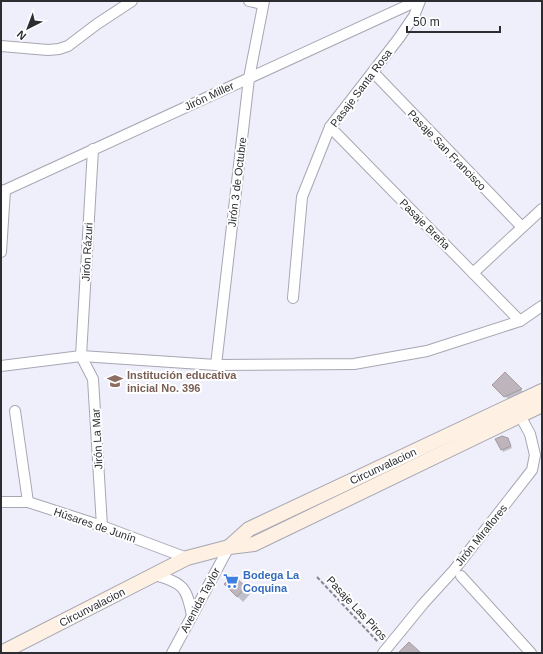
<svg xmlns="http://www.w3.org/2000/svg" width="543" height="654" font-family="Arial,sans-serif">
  <rect width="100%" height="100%" fill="#eeeffb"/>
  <g fill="#0003">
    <path d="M505,374l19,19 -15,7 -15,-15z"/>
    <path d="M497,439h10l5,9 -9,4z"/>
    <path d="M233,576l18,17 -8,9 -18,-18z"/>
  </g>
  <g fill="#beb4bb" stroke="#a499a1">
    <path d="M505,372l17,17 -18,8 -12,-12z"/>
    <path d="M502,436l6,2 3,8 -10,4 -6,-11z"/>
    <path d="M233,575l13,12 -9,10 -13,-13z"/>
    <path d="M409,642l12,11h-23z"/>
  </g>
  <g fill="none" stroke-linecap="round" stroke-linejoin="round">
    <defs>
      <g id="street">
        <path d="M249,1l14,3"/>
        <path d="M1,46l47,4 11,-1 9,-3 29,-22 35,-23"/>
        <path d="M373,72l149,155"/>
        <path d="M330,127l190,194"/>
        <path d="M93,149l-12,207 12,23 9,147"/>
        <path d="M1,192l416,-191"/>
        <path d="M1,252l4,-62"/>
        <path d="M473,273l69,-64"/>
        <path d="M293,298l9,-101 28,-70 69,-89 15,-22 6,-15"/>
        <path d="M216,365l33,-287 15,-77"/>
        <path d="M1,366l80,-10 135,9 138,-1 73,-13 93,-30 22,-15"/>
        <path d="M15,411l13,91"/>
        <path d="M1,502h27l74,24 85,32"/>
        <path d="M155,575c28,8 32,12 37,41"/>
        <path d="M461,576l70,77"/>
        <path d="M172,653l57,-106"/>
        <path d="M383,653l40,-49 31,-34 78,-100 3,-15 -5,-21 -13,-24"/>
      </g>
      <g id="secondary">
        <path d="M229,547l20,-18 293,-138"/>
        <path d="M1,653l186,-95 42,-11 25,-3 288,-139"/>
      </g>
    </defs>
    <use href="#street" stroke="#a6a7b2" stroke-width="12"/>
    <use href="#secondary" stroke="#a6a7b2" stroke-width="16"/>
    <path stroke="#85868e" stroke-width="2" stroke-dasharray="4 2" stroke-linecap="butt" d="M317,577l61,65"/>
    <use href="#street" stroke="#fff" stroke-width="10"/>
    <use href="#secondary" stroke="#fef0e2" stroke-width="14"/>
  </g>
  <defs>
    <symbol id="school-bare" viewBox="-9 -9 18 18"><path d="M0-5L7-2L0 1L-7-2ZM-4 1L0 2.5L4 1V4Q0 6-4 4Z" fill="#8d6e63" stroke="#fff" stroke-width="2.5" paint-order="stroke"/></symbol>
    <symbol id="supermarket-bare" viewBox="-9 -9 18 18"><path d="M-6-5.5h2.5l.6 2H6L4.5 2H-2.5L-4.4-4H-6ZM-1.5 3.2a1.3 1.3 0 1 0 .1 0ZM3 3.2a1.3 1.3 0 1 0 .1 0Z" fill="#3f7fe0" stroke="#fff" stroke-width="2.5" paint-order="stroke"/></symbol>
  </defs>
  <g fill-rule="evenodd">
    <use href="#school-bare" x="104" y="370" width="22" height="22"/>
    <use href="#supermarket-bare" x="220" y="570" width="22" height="22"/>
  </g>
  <g text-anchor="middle" stroke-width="4" stroke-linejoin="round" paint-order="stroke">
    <g font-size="11" fill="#2c2d31" stroke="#fff">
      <text transform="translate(361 88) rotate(-53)" y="4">Pasaje Santa Rosa</text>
      <text transform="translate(209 96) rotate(-25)" y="4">Jirón Miller</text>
      <text transform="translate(447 150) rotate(46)" y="4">Pasaje San Francisco</text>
      <text transform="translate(237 182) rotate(-83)" y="4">Jirón 3 de Octubre</text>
      <text transform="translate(425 224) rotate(45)" y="4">Pasaje Breña</text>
      <text transform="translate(87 252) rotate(-87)" y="4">Jirón Rázuri</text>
      <text transform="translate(97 439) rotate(-93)" y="4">Jirón La Mar</text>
      <text transform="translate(383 466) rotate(-25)" y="4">Circunvalacion</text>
      <text transform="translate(95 525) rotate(19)" y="4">Húsares de Junín</text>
      <text transform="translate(481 535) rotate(-51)" y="4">Jirón Miraflores</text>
      <text transform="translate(200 600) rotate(-62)" y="4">Avenida Taylor</text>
      <text transform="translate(92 607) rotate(-27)" y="4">Circunvalacion</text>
      <text transform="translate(357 608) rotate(47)" y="4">Pasaje Las Piros</text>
    </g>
    <g font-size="11" font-weight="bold" fill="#785e54" stroke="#fff" text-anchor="start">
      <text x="127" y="379">Institución educativa<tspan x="127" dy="13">inicial No. 396</tspan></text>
    </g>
    <g font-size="11" font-weight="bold" fill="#366cbe" stroke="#fff" text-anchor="start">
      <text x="243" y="579">Bodega La<tspan x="243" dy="13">Coquina</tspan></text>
    </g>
  </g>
  <rect width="543" height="654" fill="none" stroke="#2c2d31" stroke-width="4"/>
  <g transform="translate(28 28) rotate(222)" stroke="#ffffff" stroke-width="3" paint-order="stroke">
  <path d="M0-3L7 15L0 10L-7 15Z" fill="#2c2d31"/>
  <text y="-6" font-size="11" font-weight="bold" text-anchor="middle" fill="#2c2d31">N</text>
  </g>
  <path d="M407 26v6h93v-6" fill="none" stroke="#2c2d31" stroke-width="2"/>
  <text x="413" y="26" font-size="12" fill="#2c2d31" stroke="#ffffff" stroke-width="3" paint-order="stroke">50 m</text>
</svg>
